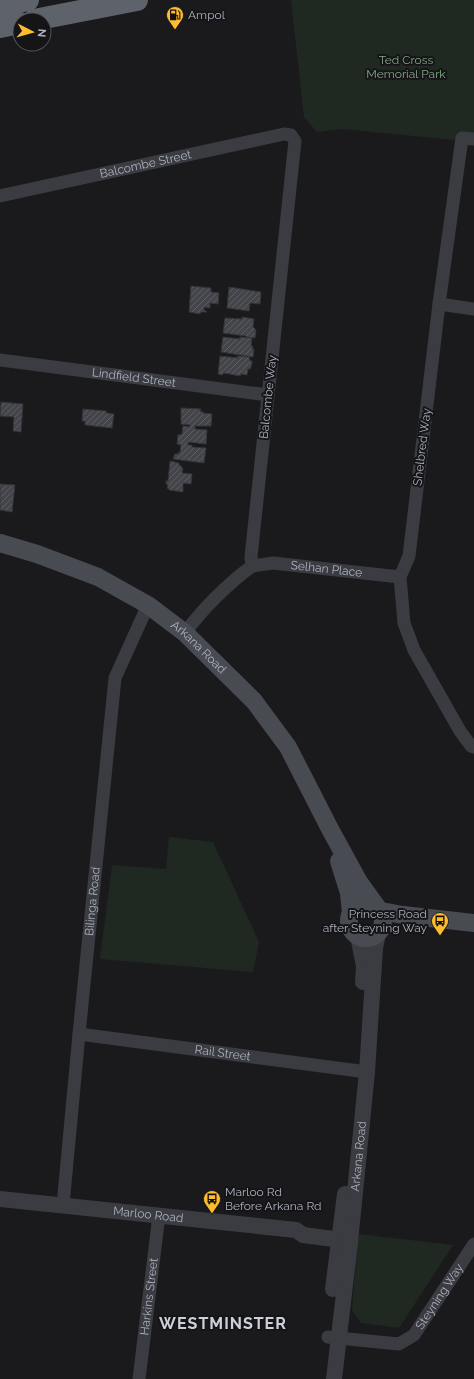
<svg xmlns="http://www.w3.org/2000/svg" width="474" height="1379" font-family="Raleway,sans-serif">
  <defs>
    <pattern id="building-hatch" width="6" height="6" patternUnits="userSpaceOnUse"><rect width="6" height="6" fill="#44454a"/><path d="M-1 1l2-2M0 6l6-6M5 7l2-2" fill="none" stroke="#5c5d62"/></pattern>
  </defs>
  <rect width="100%" height="100%" fill="#1a1a1d"/>
  <g fill="#1f2921">
    <path d="M291,0h183v142l-131,-13 -26,3 -13,-15z"/>
    <path d="M169,837l44,5 46,100 -6,30 -153,-13 12,-94 54,4z"/>
    <path d="M358,1234l95,11 -54,83 -38,-5 -9,-13z"/>
  </g>
  <g fill="url(#building-hatch)" stroke="#343439">
    <path d="M191,286l20,2v4l8,1 -1,11 -8,-1v5l-6,-1v3l3,2h-6l-1,2 -11,-2z"/>
    <path d="M229,287l32,5 -1,12 -10,-1 -1,8 -22,-3z"/>
    <path d="M242,317l12,2 -1,8 3,3 -1,8 -8,-1 -1,-1 -23,-3 2,-15 17,1z"/>
    <path d="M223,337l17,2v-2l12,1 -1,7 2,2 -1,2h2l-1,8 -32,-5z"/>
    <path d="M220,356l18,2 -1,-2 12,1 1,4h2v3l-2,5h-2l-1,6 -6,-1 -1,2 -16,-3 -2,2 -4,-1z"/>
    <path d="M1,402l22,2 -2,28 -8,-1 1,-14 -14,-1z"/>
    <path d="M181,408l20,1 -1,2 3,1v1l9,1 -1,12h-16v3l12,1 -1,14 -18,-2v3h4v2l14,1 -2,15 -31,-4 2,-5h3l1,-2 1,1 1,-8 -4,-1 1,-9 4,-1 1,-8 7,1v-2l-9,-1z"/>
    <path d="M83,409l23,2 1,2 7,1 -2,14 -27,-3v-4h-3z"/>
    <path d="M170,461l9,2v2h1l3,4 -1,4 10,1 -1,10 -8,-1v9l-14,-2v-1l-2,-1 1,-3 -2,-1v-3h2z"/>
    <path d="M0,484l15,1 -3,27 -12,-2z"/>
  </g>
  <g fill="none" stroke-linecap="round" stroke-linejoin="round">
    <g stroke="#3b3c42" stroke-width="13">
      <path d="M474,139l-12,-1 -23,166 -30,252 -9,21 4,46 10,27 46,81 11,15 3,1"/>
      <path id="s1" d="M0,196l284,-62 7,1 4,6 -44,416 1,9c-23,17 -50,43 -67,67"/>
      <path d="M439,304l35,5"/>
      <path id="s2" d="M0,360l268,35"/>
      <path id="s3" d="M252,566l21,-3 127,14"/>
      <path id="s4" d="M79,1034l288,38"/>
      <path id="s5" d="M63,1205l16,-171 36,-356 33,-73"/>
      <path id="s6" d="M328,1337l71,7 15,-9 60,-91"/>
      <path id="s7" d="M139,1379l20,-164"/>
    </g>
    <g stroke="#3b3c42" stroke-width="16">
      <path d="M358,936l6,30 -1,16"/>
      <path id="s8" d="M0,1199l296,31 7,5 46,6"/>
      <path d="M333,1289l12,-95"/>
      <path id="s9" d="M334,1379l16,-137 17,-170 8,-124 3,-14"/>
    </g>
    <g stroke="#494b52" stroke-width="18">
      <path id="s10" d="M0,543l37,11 61,23 50,28 37,28 69,68 34,46 42,82 29,53 18,25"/>
      <path d="M339,861l10,32 2,20"/>
      <circle cx="366" cy="921" r="17"/>
      <path d="M381,911l22,4 71,8"/>
    </g>
    <g stroke="#5e626a" stroke-width="22">
      <path d="M0,6l28,-6"/>
      <path d="M34,20l103,-20"/>
      <path d="M0,27l20,-4"/>
    </g>
  </g>
  <defs>
    <symbol id="fuel-pin" viewBox="-11 -11 22 30"><path d="M0 17L-7.5 6A9.5 9.5 0 1 1 7.5 6Z" fill="#ffbc30" stroke="#151518"/><path d="M-5.5-6h7V0h2V4h1.3V-2.5L3-4.5l.8-.8L6-3V5H2.5V1h-1V6h-7ZM-4.2-4.7v3.2H.2V-4.7Z" fill="#111"/></symbol>
    <symbol id="bus-pin" viewBox="-11 -11 22 30"><path d="M0 17L-7.5 6A9.5 9.5 0 1 1 7.5 6Z" fill="#ffbc30" stroke="#151518"/><path d="M-5-6H5V4H4V6H2V4H-2V6H-4V4H-5ZM-3.5-4V0h7V-4ZM-3.5 1.2v1.5H-2V1.2ZM2 1.2v1.5H3.5V1.2Z" fill="#111"/></symbol>
  </defs>
  <g fill-rule="evenodd">
    <use href="#fuel-pin" x="165" y="5" width="20" height="27"/>
    <use href="#bus-pin" x="430" y="911" width="20" height="27"/>
    <use href="#bus-pin" x="202" y="1189" width="20" height="27"/>
  </g>
  <g text-anchor="middle" stroke-width="4" stroke-linejoin="round" paint-order="stroke">
    <g font-size="12" fill="#acb1bd" stroke="#151518" text-anchor="start">
      <text x="188" y="19">Ampol</text>
      <text x="427" y="918" text-anchor="end">Princess Road<tspan x="427" dy="14">after Steyning Way</tspan></text>
      <text x="225" y="1196">Marloo Rd<tspan x="225" dy="14">Before Arkana Rd</tspan></text>
    </g>
    <g font-size="12" fill="#82a985" stroke="#151518">
      <text x="406" y="64">Ted Cross<tspan x="406" dy="14">Memorial Park</tspan></text>
    </g>
    <g font-size="12" fill="#acb1bd" stroke="#151518">
      <text dy="4" stroke="none"><textPath href="#s1" startOffset="149">Balcombe Street</textPath></text>
      <text dy="4" stroke="none"><textPath href="#s2" startOffset="135">Lindfield Street</textPath></text>
      <text transform="translate(268 397) rotate(-84)" y="4">Balcombe Way</text>
      <text transform="translate(422 447) rotate(-83)" y="4">Shelbred Way</text>
      <text dy="4" stroke="none"><textPath href="#s3" startOffset="75">Selhan Place</textPath></text>
      <text dy="4" stroke="none"><textPath href="#s10" startOffset="227">Arkana Road</textPath></text>
      <text dy="4" stroke="none"><textPath href="#s5" startOffset="305">Bilinga Road</textPath></text>
      <text dy="4" stroke="none"><textPath href="#s4" startOffset="145">Rail Street</textPath></text>
      <text dy="4" stroke="none"><textPath href="#s9" startOffset="224">Arkana Road</textPath></text>
      <text dy="4" stroke="none"><textPath href="#s8" startOffset="149">Marloo Road</textPath></text>
      <text dy="4" stroke="none"><textPath href="#s6" startOffset="135">Steyning Way</textPath></text>
      <text dy="4" stroke="none"><textPath href="#s7" startOffset="83">Harkins Street</textPath></text>
    </g>
    <g font-size="16" font-weight="bold" letter-spacing="1" fill="#cdd0d9" stroke="#151518">
      <text x="223" y="1329">WESTMINSTER</text>
    </g>
  </g>
  <g transform="translate(32 32) rotate(96)"><circle r="19" fill="#151518" stroke="#51535a"/>
  <path d="M0-3L7 15L0 10L-7 15Z" fill="#ffbc30"/>
  <text y="-6" font-size="11" font-weight="bold" text-anchor="middle" fill="#acb1bd">N</text>
  </g>
</svg>
